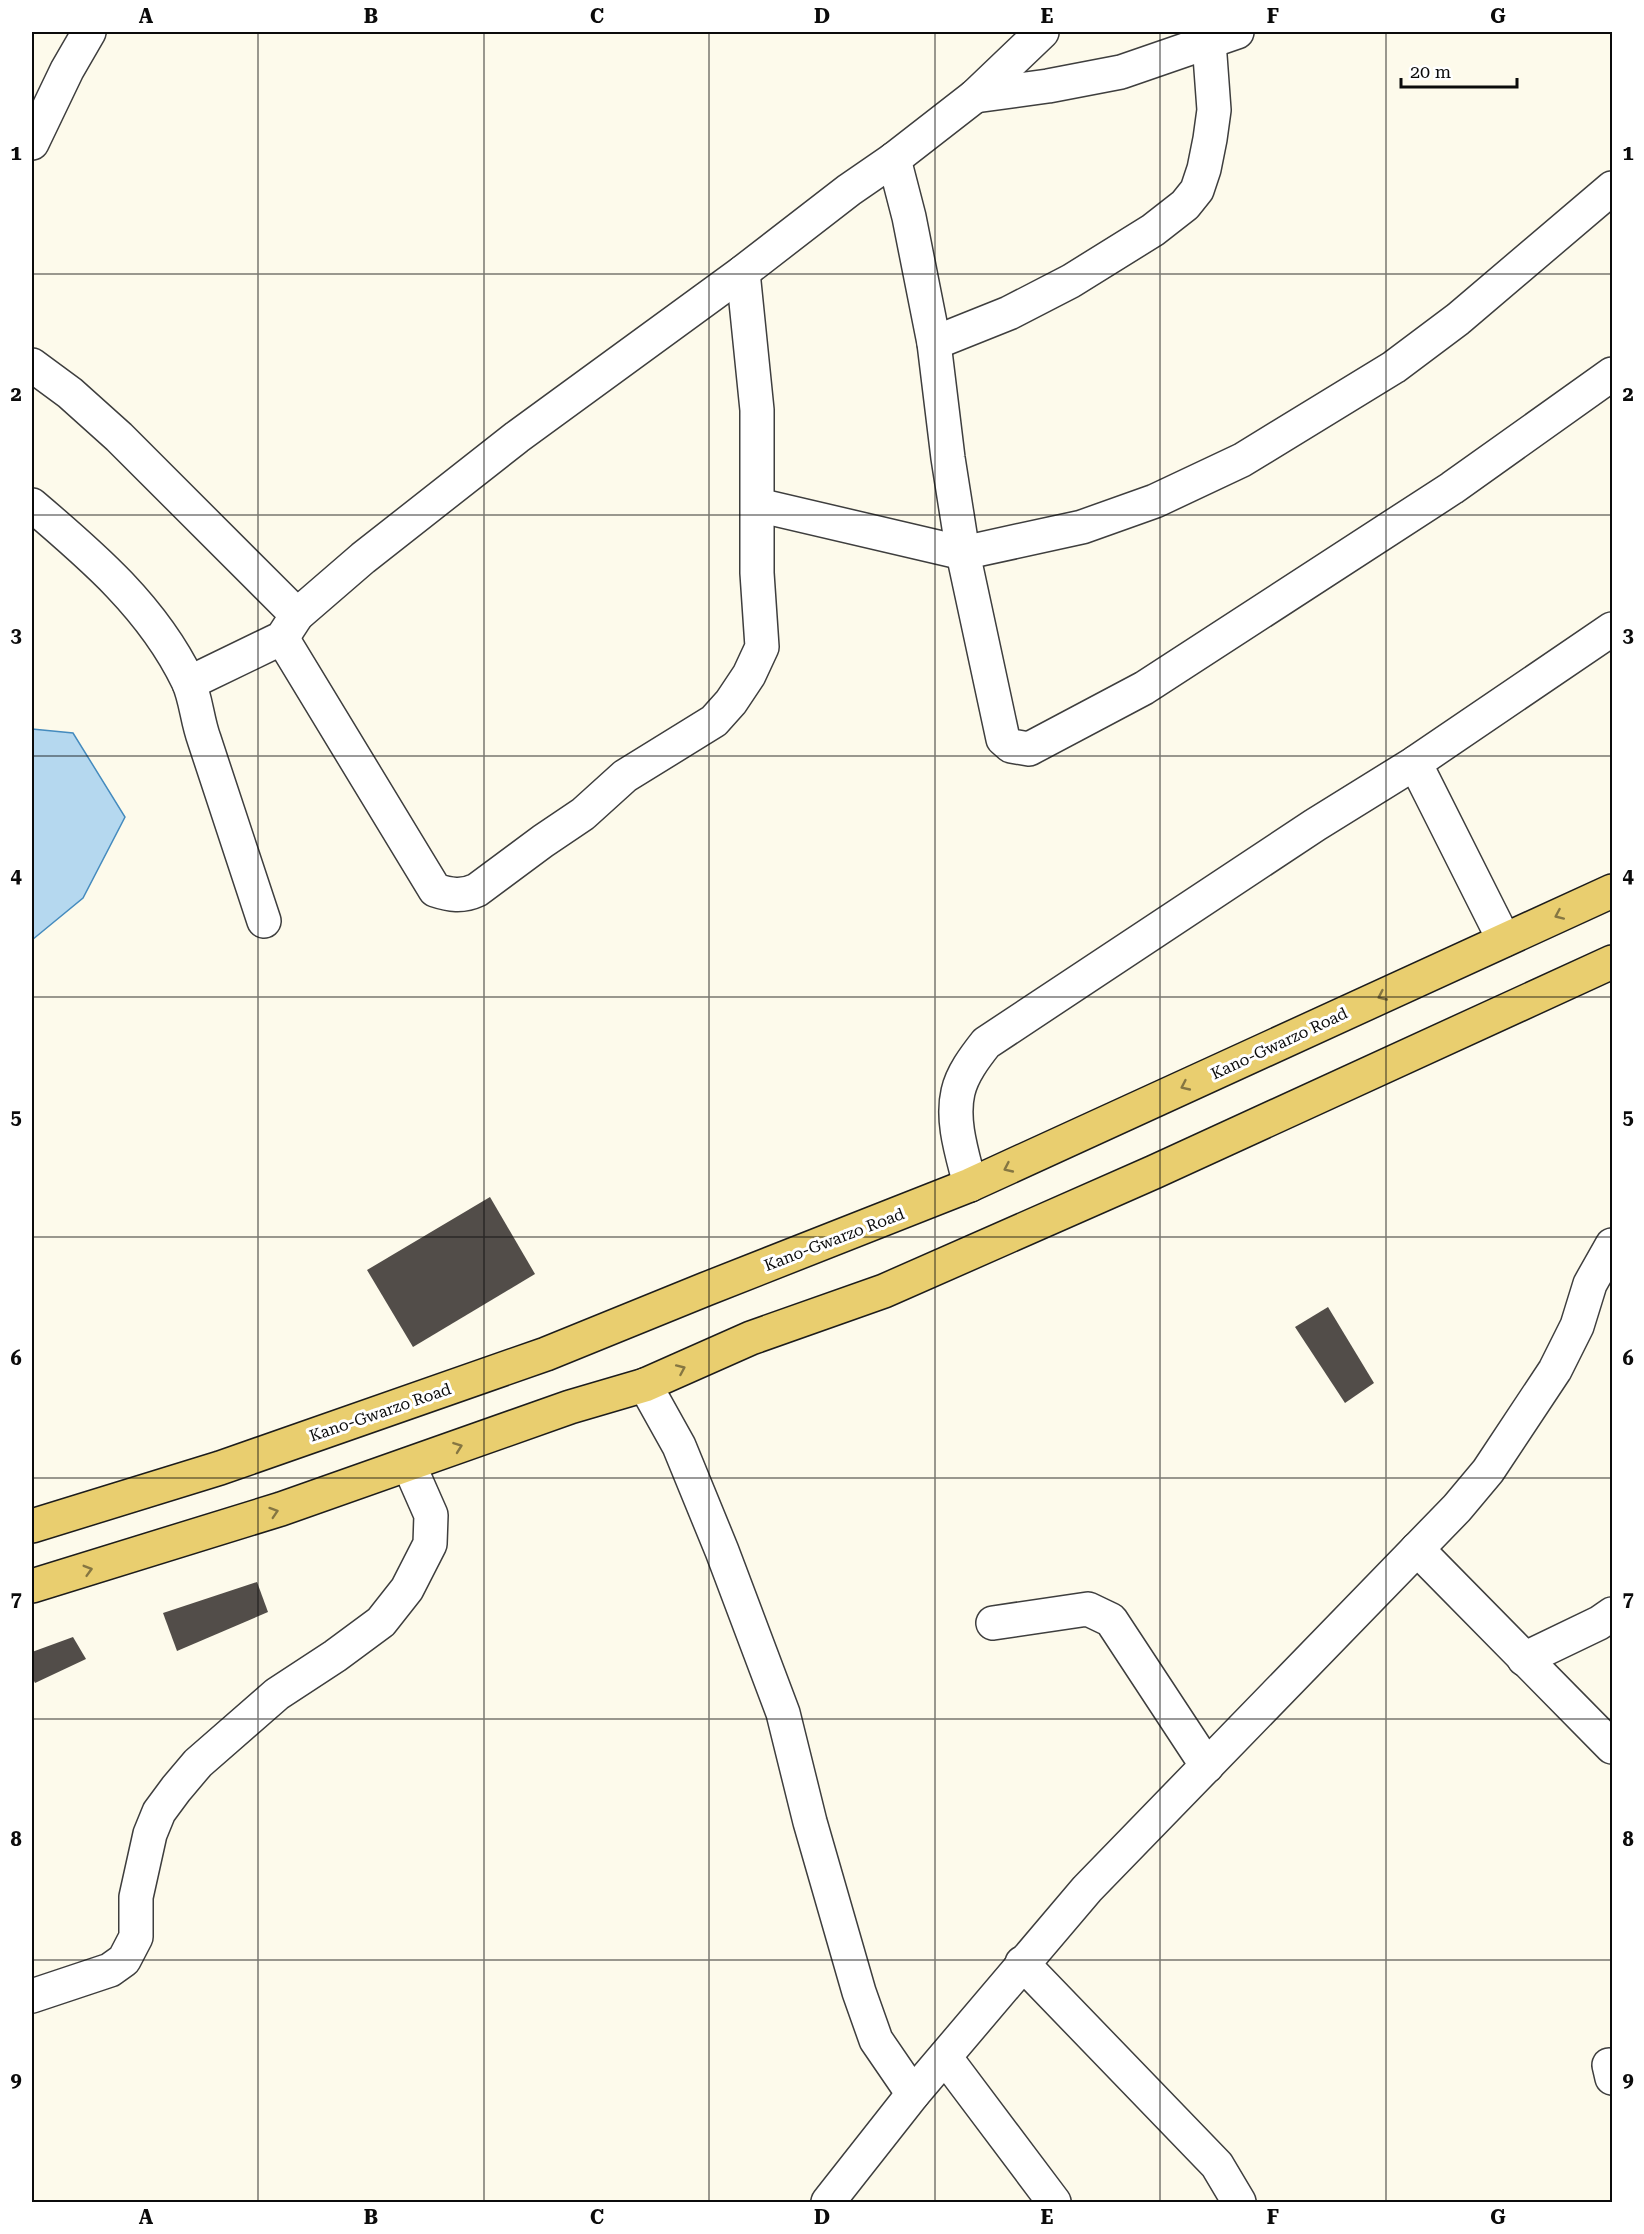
<svg xmlns="http://www.w3.org/2000/svg" width="1644" height="2234" font-family="'Roboto Serif',serif">
  <rect width="100%" height="100%" fill="#fdfaeb"/>
  <path fill="#b5d8ef" stroke="#458bbe" stroke-width="1.5" d="M32,729l41,4 52,84 -42,81 -51,42z"/>
  <g fill="#524d49">
    <path d="M490,1197l45,77 -122,73 -46,-77z"/>
    <path d="M1328,1307l46,76 -29,20 -50,-76z"/>
    <path d="M257,1582l11,30 -91,39 -14,-38z"/>
    <path d="M73,1637l13,22 -51,24 -3,-6v-25z"/>
  </g>
  <g fill="none" stroke-linecap="round" stroke-linejoin="round">
    <defs>
      <g id="minor">
        <path d="M975,96l73,-10 73,-14 116,-40"/>
        <path d="M32,143l35,-73 22,-38"/>
        <path d="M894,159l15,58 25,126 14,115 15,95 40,186 8,7 18,3 115,-61 308,-200 160,-114"/>
        <path d="M934,343l75,-30 62,-32 82,-51 32,-25 12,-15 7,-21 6,-30 4,-29 -5,-68"/>
        <path d="M32,365l38,28 49,44 178,178"/>
        <path d="M32,505c60,51 121,103 156,176 8,17 9,39 16,58 20,60 40,121 60,182"/>
        <path d="M758,505l205,48 119,-26 73,-26 87,-41 152,-93 64,-48 154,-131"/>
        <path d="M282,638l153,252c15,5 27,7 42,0l66,-49 40,-27 42,-38 89,-55 17,-19 18,-27 13,-28 -5,-74v-163l-14,-138"/>
        <path d="M189,683l93,-45 15,-23 66,-57 154,-121 226,-165 106,-82 45,-31 81,-63 67,-64"/>
        <path d="M1415,763l89,177"/>
        <path d="M970,1185c-7,-29 -19,-63 -12,-93 4,-18 17,-35 28,-49l329,-218 100,-62 197,-134"/>
        <path d="M645,1385l34,61 43,105 61,162 27,109 49,170 17,48 37,54"/>
        <path d="M1417,1549l195,198"/>
        <path d="M993,1623l95,-14 23,11 96,146"/>
        <path d="M1524,1659l75,-36 13,-9"/>
        <path d="M1022,1963l195,202 22,37"/>
        <path d="M32,1996l78,-26 14,-10 12,-23v-40l14,-63 9,-22 17,-23 22,-26 79,-69 58,-38 46,-34 26,-33 23,-45 1,-29 -22,-50"/>
        <path d="M945,2057l109,145"/>
        <path d="M1609,2065l3,13"/>
        <path d="M828,2202l85,-108 174,-205 370,-381 31,-37 67,-101 22,-44 13,-42 22,-39"/>
      </g>
      <g id="major">
        <path d="M32,1526l188,-58 326,-114 160,-65 264,-104 642,-294"/>
        <path d="M32,1586l249,-77 289,-102 75,-22 106,-47 133,-47 270,-119 458,-210"/>
      </g>
    </defs>
    <use href="#minor" stroke="#3e3e3e" stroke-width="36"/>
    <use href="#major" stroke="#1c1c1c" stroke-width="36"/>
    <use href="#minor" stroke="#fff" stroke-width="33"/>
    <use href="#major" stroke="#e9ce6f" stroke-width="33"/>
  </g>
  <defs><path id="oneway-chevron" d="M-2-3.5L2.5 0L-2 3.5" fill="none" stroke-width="1.6" stroke-linecap="round" stroke-linejoin="round" transform="scale(1.5)"/></defs>
  <g stroke="#857642">
    <use href="#oneway-chevron" transform="translate(1559 915) rotate(156)"/>
    <use href="#oneway-chevron" transform="translate(1382 996) rotate(155)"/>
    <use href="#oneway-chevron" transform="translate(1185 1086) rotate(155)"/>
    <use href="#oneway-chevron" transform="translate(1008 1168) rotate(155)"/>
    <use href="#oneway-chevron" transform="translate(681 1369) rotate(-24)"/>
    <use href="#oneway-chevron" transform="translate(458 1447) rotate(-20)"/>
    <use href="#oneway-chevron" transform="translate(274 1512) rotate(-18)"/>
    <use href="#oneway-chevron" transform="translate(88 1570) rotate(-16)"/>
  </g>
  <path fill="none" stroke="#0b0b0b" stroke-width="1.5" stroke-opacity="0.55" d="M258,32v2170M484,32v2170M709,32v2170M935,32v2170M1160,32v2170M1386,32v2170M32,274h1580M32,515h1580M32,756h1580M32,997h1580M32,1237h1580M32,1478h1580M32,1719h1580M32,1960h1580"/>
  <g text-anchor="middle" stroke-width="6" stroke-linejoin="round" paint-order="stroke">
    <g font-size="16" fill="#0b0b0b" stroke="#fff">
      <text transform="translate(1279 1043) rotate(-25)" y="6">Kano-Gwarzo Road</text>
      <text transform="translate(834 1239) rotate(-21)" y="6">Kano-Gwarzo Road</text>
      <text transform="translate(380 1412) rotate(-19)" y="6">Kano-Gwarzo Road</text>
    </g>
  </g>
  <rect width="1644" height="2234" fill="none" stroke="#ffffff" stroke-width="66"/>
  <path d="M1401 78v9h116v-9" fill="none" stroke="#0b0b0b" stroke-width="3"/>
  <text x="1410" y="78" font-size="18" fill="#0b0b0b" stroke="#ffffff" stroke-width="4.5" paint-order="stroke">20 m</text>
  <rect x="33" y="33" width="1578" height="2168" fill="none" stroke="#0b0b0b" stroke-width="2"/>
  <g font-size="20" text-anchor="middle" font-weight="bold" fill="#0b0b0b">
    <text x="146" y="23">A</text>
    <text x="371" y="23">B</text>
    <text x="597" y="23">C</text>
    <text x="822" y="23">D</text>
    <text x="1047" y="23">E</text>
    <text x="1273" y="23">F</text>
    <text x="1498" y="23">G</text>
    <text x="16" y="160">1</text>
    <text x="1628" y="160">1</text>
    <text x="16" y="401">2</text>
    <text x="1628" y="401">2</text>
    <text x="16" y="642">3</text>
    <text x="1628" y="642">3</text>
    <text x="16" y="883">4</text>
    <text x="1628" y="883">4</text>
    <text x="16" y="1124">5</text>
    <text x="1628" y="1124">5</text>
    <text x="16" y="1365">6</text>
    <text x="1628" y="1365">6</text>
    <text x="16" y="1606">7</text>
    <text x="1628" y="1606">7</text>
    <text x="16" y="1846">8</text>
    <text x="1628" y="1846">8</text>
    <text x="16" y="2087">9</text>
    <text x="1628" y="2087">9</text>
    <text x="146" y="2224">A</text>
    <text x="371" y="2224">B</text>
    <text x="597" y="2224">C</text>
    <text x="822" y="2224">D</text>
    <text x="1047" y="2224">E</text>
    <text x="1273" y="2224">F</text>
    <text x="1498" y="2224">G</text>
  </g>
</svg>
